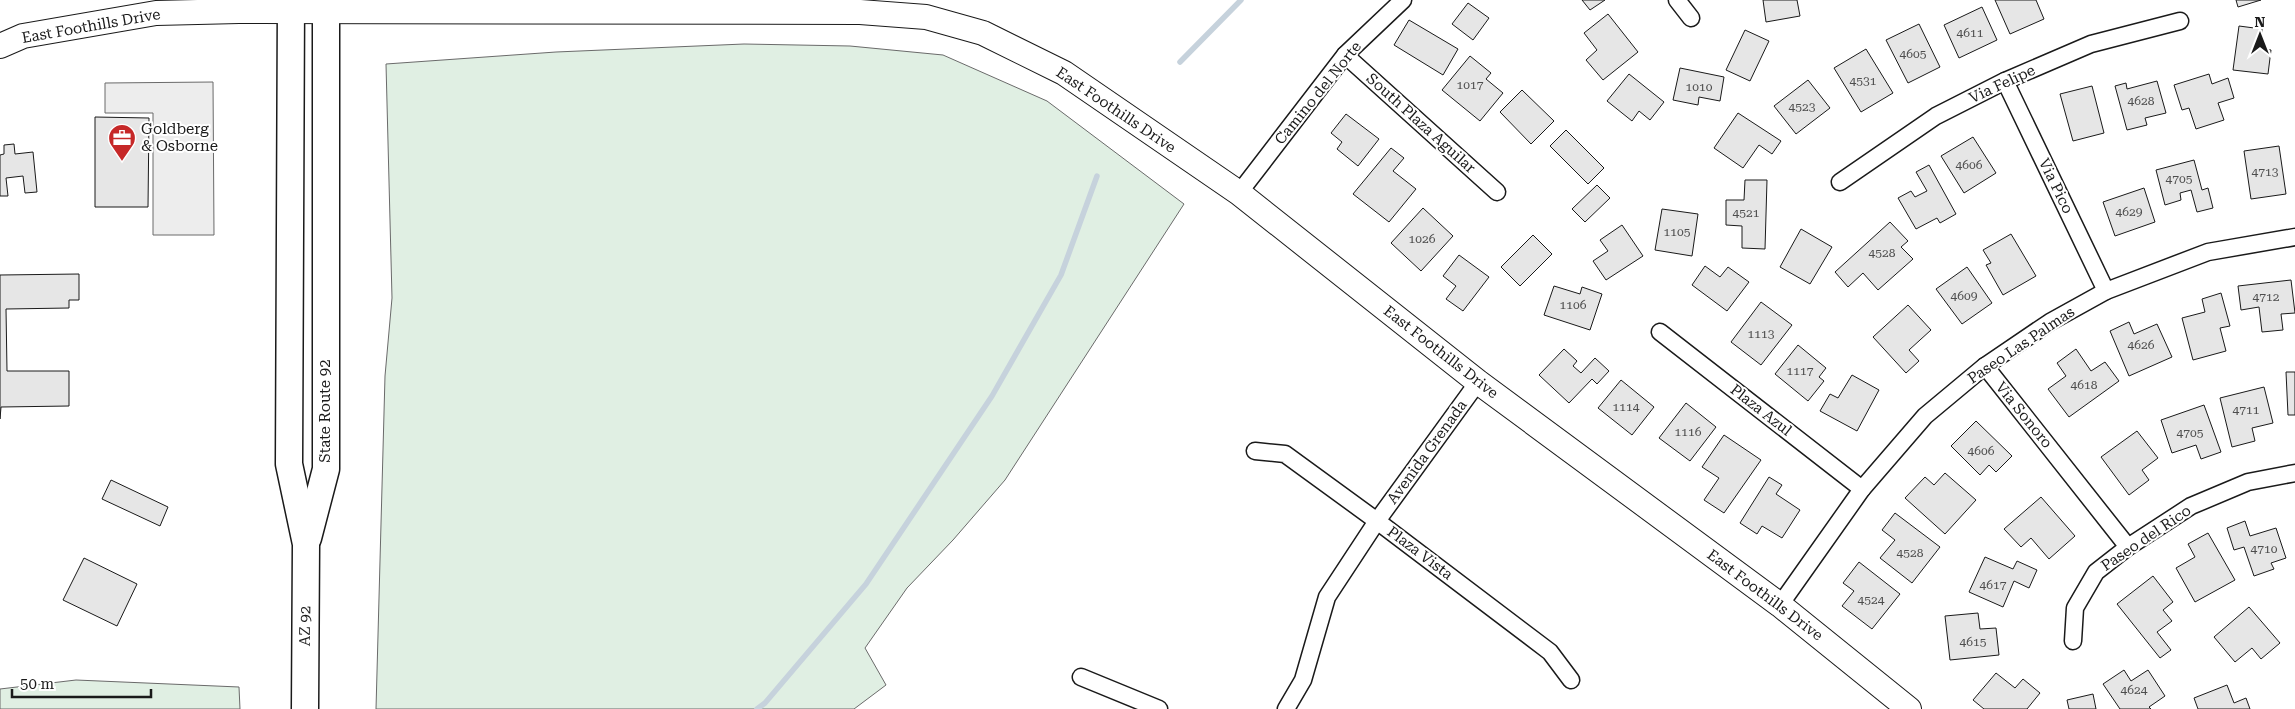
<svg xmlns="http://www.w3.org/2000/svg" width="2295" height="709" font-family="'Roboto Serif',serif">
  <rect width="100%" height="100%" fill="#fff"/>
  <g fill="#e0efe3" stroke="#6a6a6a">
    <path d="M744,44l106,2 93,9 104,46 137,103 -179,276 -52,60 -46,48 -42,60 21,37 -32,24h-478l9,-333 7,-78 -6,-234 170,-12z"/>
    <path d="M76,680l163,7 1,22h-240v-20z"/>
  </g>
  <path fill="#ededed" stroke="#6a6a6a" d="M213,82l1,153h-61v-122h-48v-30z"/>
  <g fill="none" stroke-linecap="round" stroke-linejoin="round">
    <g stroke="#c6d2dc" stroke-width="5.5">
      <path d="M1180,62l61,-62"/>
      <path d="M757,709l8,-6 101,-119 126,-188 69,-121 36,-99"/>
    </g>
  </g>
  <g fill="#e6e6e6" stroke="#1a1a1a">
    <path d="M1582,0h23l-15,10z"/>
    <path d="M1763,0h34l3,16 -34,6z"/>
    <path d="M1995,0h41l8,19 -34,15z"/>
    <path d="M2236,0h25l-23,7z"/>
    <path d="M1468,3l21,15 -16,22 -21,-16z"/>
    <path d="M1982,7l15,33 -38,18 -15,-33z"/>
    <path d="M1608,14l30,38 -35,28 -17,-20 11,-10 -13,-17z"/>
    <path d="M1409,20l49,29 -15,26 -49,-30z"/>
    <path d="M1919,24l21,43 -32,16 -22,-43z"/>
    <path d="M2239,26l23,3 -2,19 11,2 -3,24 -35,-4z"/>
    <path d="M1745,30l24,11 -19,40 -24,-11z"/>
    <path d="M1866,49l27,44 -32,19 -27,-44z"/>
    <path d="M1470,56l21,17 -5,6 17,14 -23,28 -38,-31z"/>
    <path d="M1680,68l44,9 -4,24 -21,-4 -1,8 -25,-5z"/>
    <path d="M1629,74l35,28 -14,18 -11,-9 -7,10 -25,-20z"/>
    <path d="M2209,74l3,10 16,-6 6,20 -16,5 6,17 -28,9 -7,-21 -7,2 -8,-25z"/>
    <path d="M1808,80l22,28 -34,26 -22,-28z"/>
    <path d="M2157,81l9,32 -21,5 2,7 -20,5 -12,-44 11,-3 1,6z"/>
    <path d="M2092,86l12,47 -31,8 -13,-47z"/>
    <path d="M1522,90l32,31 -23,23 -31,-32z"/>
    <path d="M1738,113l43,28 -9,13 -13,-9 -16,23 -29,-20z"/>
    <path d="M1346,114l33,25 -21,27 -21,-17 5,-7 -11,-9z"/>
    <path d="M95,117l54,1 -1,89h-53z"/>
    <path d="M1566,130l38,38 -16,16 -38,-38z"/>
    <path d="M1973,137l23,36 -32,20 -23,-37z"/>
    <path d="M14,144l1,10 18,-2 4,40 -12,1 -2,-17 -17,2 2,18h-8v-41l4,-1v-9z"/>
    <path d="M2279,146l7,48 -35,5 -7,-48z"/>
    <path d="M1391,148l13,10 -11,13 23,18 -27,33 -36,-28z"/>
    <path d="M2194,160l8,30 6,-2 5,20 -16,4 -6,-22 -11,3 1,7 -16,5 -9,-35z"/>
    <path d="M1929,165l27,49 -16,9 -3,-5 -21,11 -18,-31 13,-7 4,6 12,-6 -11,-19z"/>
    <path d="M1745,180h22l-2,69 -23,-1v-22l-16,-1v-25h18z"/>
    <path d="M1597,185l13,13 -25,24 -13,-13z"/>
    <path d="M2144,188l11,34 -40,14 -12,-34z"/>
    <path d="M1423,208l30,28 -32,35 -30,-28z"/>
    <path d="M1662,209l36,5 -6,42 -37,-6z"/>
    <path d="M1890,222l18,19 -7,6 12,12 -35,31 -15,-17 -15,14 -13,-15z"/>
    <path d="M1622,225l21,31 -37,24 -13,-19 15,-10 -8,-11z"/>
    <path d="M1801,229l31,18 -22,37 -30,-17z"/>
    <path d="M2011,234l25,42 -33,19 -17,-30 5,-2 -8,-13z"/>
    <path d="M1533,235l19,19 -32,32 -19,-19z"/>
    <path d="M1459,255l30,22 -26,34 -17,-12 10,-13 -13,-10z"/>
    <path d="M1705,266l15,11 8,-10 21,15 -22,29 -35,-26z"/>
    <path d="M1967,267l25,36 -30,21 -26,-35z"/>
    <path d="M79,274v26h-10v8l-63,1 1,62h62v35l-68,1 -1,12v-144z"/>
    <path d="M2291,280l4,33 -14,1 2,16 -21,2 -3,-25 -18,3 -3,-24z"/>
    <path d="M1554,286l26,8 2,-7 20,7 -12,36 -46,-15z"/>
    <path d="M2221,293l9,33 -10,2 6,23 -33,9 -11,-42 23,-6 -3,-13z"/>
    <path d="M1761,302l31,23 -31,40 -30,-23z"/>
    <path d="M1908,305l23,25 -22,20 10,11 -13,12 -33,-36z"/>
    <path d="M2129,322l5,12 23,-10 15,33 -43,19 -19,-45z"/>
    <path d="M1798,345l28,23 -7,9 5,4 -16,20 -33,-27z"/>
    <path d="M1564,349l13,12 -4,5 8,7 14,-15 14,13 -12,13 -5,-5 -23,24 -30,-28z"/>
    <path d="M2076,349l15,22 14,-9 14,19 -50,36 -21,-28 18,-13 -9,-13z"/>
    <path d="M2286,372h9v43h-7z"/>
    <path d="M1852,375l27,15 -22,41 -37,-20 10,-17 8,4z"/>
    <path d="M1621,380l33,27 -22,28 -34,-27z"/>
    <path d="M2264,387l9,36 -21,5 3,13 -23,6 -12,-49z"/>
    <path d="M1686,403l30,24 -26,34 -31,-23z"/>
    <path d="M2204,405l17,47 -20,7 -5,-14 -24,8 -11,-33z"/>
    <path d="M1976,421l36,35 -16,16 -7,-7 -9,10 -29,-29z"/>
    <path d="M2137,431l21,27 -16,12 7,10 -20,15 -28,-38z"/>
    <path d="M1724,435l37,25 -37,53 -20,-13 15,-22 -17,-11z"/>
    <path d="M1945,473l31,27 -31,34 -40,-36 20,-21 9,8z"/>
    <path d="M1769,477l13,8 -6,9 24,16 -18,28 -20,-12 -5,8 -17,-11z"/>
    <path d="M111,480l57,27 -8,19 -58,-27z"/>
    <path d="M2041,497l34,39 -26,23 -18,-21 -10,9 -17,-18z"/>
    <path d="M1895,513l45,34 -28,36 -32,-25 15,-18 -13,-10z"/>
    <path d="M2245,521l5,15 26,-8 10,30 -15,5 3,6 -20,7 -10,-29 -10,3 -7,-22z"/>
    <path d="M2208,533l27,47 -40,22 -19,-34 19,-11 -7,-13z"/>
    <path d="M1985,557l28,12 4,-8 20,9 -8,18 -15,-7 -11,26 -34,-15z"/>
    <path d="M84,558l53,26 -20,42 -54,-26z"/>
    <path d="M1859,562l41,32 -28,35 -30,-23 12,-15 -11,-8z"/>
    <path d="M2153,576l20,26 -10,8 9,11 -15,11 14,18 -11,8 -43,-54z"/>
    <path d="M2249,607l31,36 -19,16 -9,-11 -17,14 -21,-25z"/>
    <path d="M1978,613l2,16 16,-1 3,27 -49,5 -5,-44z"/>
    <path d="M2124,670l7,11 17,-11 17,26 -16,11 2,2h-31l-17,-25z"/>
    <path d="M1996,673l19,15 8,-9 17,14 -13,16h-43l-11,-9z"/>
    <path d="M2227,685l7,18 12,-5 4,11h-52l-4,-11z"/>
    <path d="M2093,694l3,15h-27l-2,-9z"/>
  </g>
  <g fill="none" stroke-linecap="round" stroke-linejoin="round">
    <defs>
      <g id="street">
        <path d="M1677,0l14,18"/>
        <path d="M1345,55l152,137"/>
        <path d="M2005,81l101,210"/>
        <path d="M1840,182l96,-66 69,-35 86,-37 89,-23"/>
        <path d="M1239,193l106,-138 58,-55"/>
        <path d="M1660,332l202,157"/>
        <path d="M1985,366l143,181"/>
        <path d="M1255,451l30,3 92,67 173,131 21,28"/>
        <path d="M1780,605l82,-116 63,-73 60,-50 65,-44 56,-31 102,-39 87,-15"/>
        <path d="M2073,641l2,-33 21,-36 32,-25 63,-41 57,-24 47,-9"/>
        <path d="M1081,677l78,32"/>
        <path d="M1286,709l17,-29 24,-83 50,-76 101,-139"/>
      </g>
      <path id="secondary" d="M0,46l23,-10 133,-23 83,-2 621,1 66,5 57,16 81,40 175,120 239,189 302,223 129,104"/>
      <g id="primary">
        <path d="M291,0l-2,464 17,80 -1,165"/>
        <path d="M308,538l18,-69v-469"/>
      </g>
    </defs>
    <use href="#street" stroke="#1a1a1a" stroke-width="19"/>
    <use href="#secondary" stroke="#1a1a1a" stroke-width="26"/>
    <use href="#primary" stroke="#1a1a1a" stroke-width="29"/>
    <use href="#street" stroke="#fff" stroke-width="16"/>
    <use href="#secondary" stroke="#fff" stroke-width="24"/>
    <use href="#primary" stroke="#fff" stroke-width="26"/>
  </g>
  <defs>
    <symbol id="office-pin" viewBox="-11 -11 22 30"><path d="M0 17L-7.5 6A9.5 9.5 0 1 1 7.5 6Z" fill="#c62828" stroke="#fff"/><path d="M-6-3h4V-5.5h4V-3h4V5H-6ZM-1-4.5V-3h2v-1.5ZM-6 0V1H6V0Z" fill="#fff"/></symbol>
  </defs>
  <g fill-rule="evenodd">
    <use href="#office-pin" x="106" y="122" width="32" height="43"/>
  </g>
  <g text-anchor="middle" stroke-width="4" stroke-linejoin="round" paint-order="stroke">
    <g font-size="12" fill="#4d4d4d">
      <text x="1970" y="37">4611</text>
      <text x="1913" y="58">4605</text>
      <text x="1863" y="85">4531</text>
      <text x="1470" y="89">1017</text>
      <text x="1699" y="91">1010</text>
      <text x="2141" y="105">4628</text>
      <text x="1802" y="111">4523</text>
      <text x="1969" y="169">4606</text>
      <text x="2265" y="176">4713</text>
      <text x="2179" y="183">4705</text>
      <text x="2129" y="216">4629</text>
      <text x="1746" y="217">4521</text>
      <text x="1677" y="236">1105</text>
      <text x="1422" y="243">1026</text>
      <text x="1882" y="257">4528</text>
      <text x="1964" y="300">4609</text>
      <text x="2266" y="301">4712</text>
      <text x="1573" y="309">1106</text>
      <text x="1761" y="338">1113</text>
      <text x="2141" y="349">4626</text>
      <text x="1800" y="375">1117</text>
      <text x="2084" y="389">4618</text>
      <text x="1626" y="411">1114</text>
      <text x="2246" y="414">4711</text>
      <text x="1688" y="436">1116</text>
      <text x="2190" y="437">4705</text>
      <text x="1981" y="455">4606</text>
      <text x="2264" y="553">4710</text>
      <text x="1910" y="557">4528</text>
      <text x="1993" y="589">4617</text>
      <text x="1871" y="604">4524</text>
      <text x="1973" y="646">4615</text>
      <text x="2134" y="694">4624</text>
    </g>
    <g font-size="15" fill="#1a1a1a" stroke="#fff">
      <text transform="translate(91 26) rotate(-10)" y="5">East Foothills Drive</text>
      <text transform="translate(2002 84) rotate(-25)" y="5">Via Felipe</text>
      <text transform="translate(1318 93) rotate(-51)" y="5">Camino del Norte</text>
      <text transform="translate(1116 110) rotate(34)" y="5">East Foothills Drive</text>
      <text transform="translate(1421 123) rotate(42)" y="5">South Plaza Aguilar</text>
      <text transform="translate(2056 186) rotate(64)" y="5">Via Pico</text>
      <text transform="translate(2021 345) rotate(-34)" y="5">Paseo Las Palmas</text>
      <text transform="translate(1441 352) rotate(38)" y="5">East Foothills Drive</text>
      <text transform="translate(1761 410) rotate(38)" y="5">Plaza Azul</text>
      <text transform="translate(325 411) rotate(-90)" y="5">State Route 92</text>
      <text transform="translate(2024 415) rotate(51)" y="5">Via Sonoro</text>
      <text transform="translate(1427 452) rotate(-54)" y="5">Avenida Grenada</text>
      <text transform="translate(2146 538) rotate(-34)" y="5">Paseo del Rico</text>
      <text transform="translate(1420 553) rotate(37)" y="5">Plaza Vista</text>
      <text transform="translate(1765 595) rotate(37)" y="5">East Foothills Drive</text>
      <text transform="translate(305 626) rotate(-89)" y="5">AZ 92</text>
    </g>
    <g font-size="15" fill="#1a1a1a" stroke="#fff" text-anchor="start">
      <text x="141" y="134">Goldberg<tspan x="141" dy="17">&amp; Osborne</tspan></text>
    </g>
  </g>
  <g transform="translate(2260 35)" stroke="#ffffff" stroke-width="4" paint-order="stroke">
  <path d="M0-4L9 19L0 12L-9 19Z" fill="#1a1a1a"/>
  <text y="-8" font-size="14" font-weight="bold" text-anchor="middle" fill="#1a1a1a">N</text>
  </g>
  <path d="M12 689v8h139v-8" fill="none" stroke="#1a1a1a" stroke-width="2.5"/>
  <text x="20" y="689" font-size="15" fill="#1a1a1a" stroke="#ffffff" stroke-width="4" paint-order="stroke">50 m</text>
</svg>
